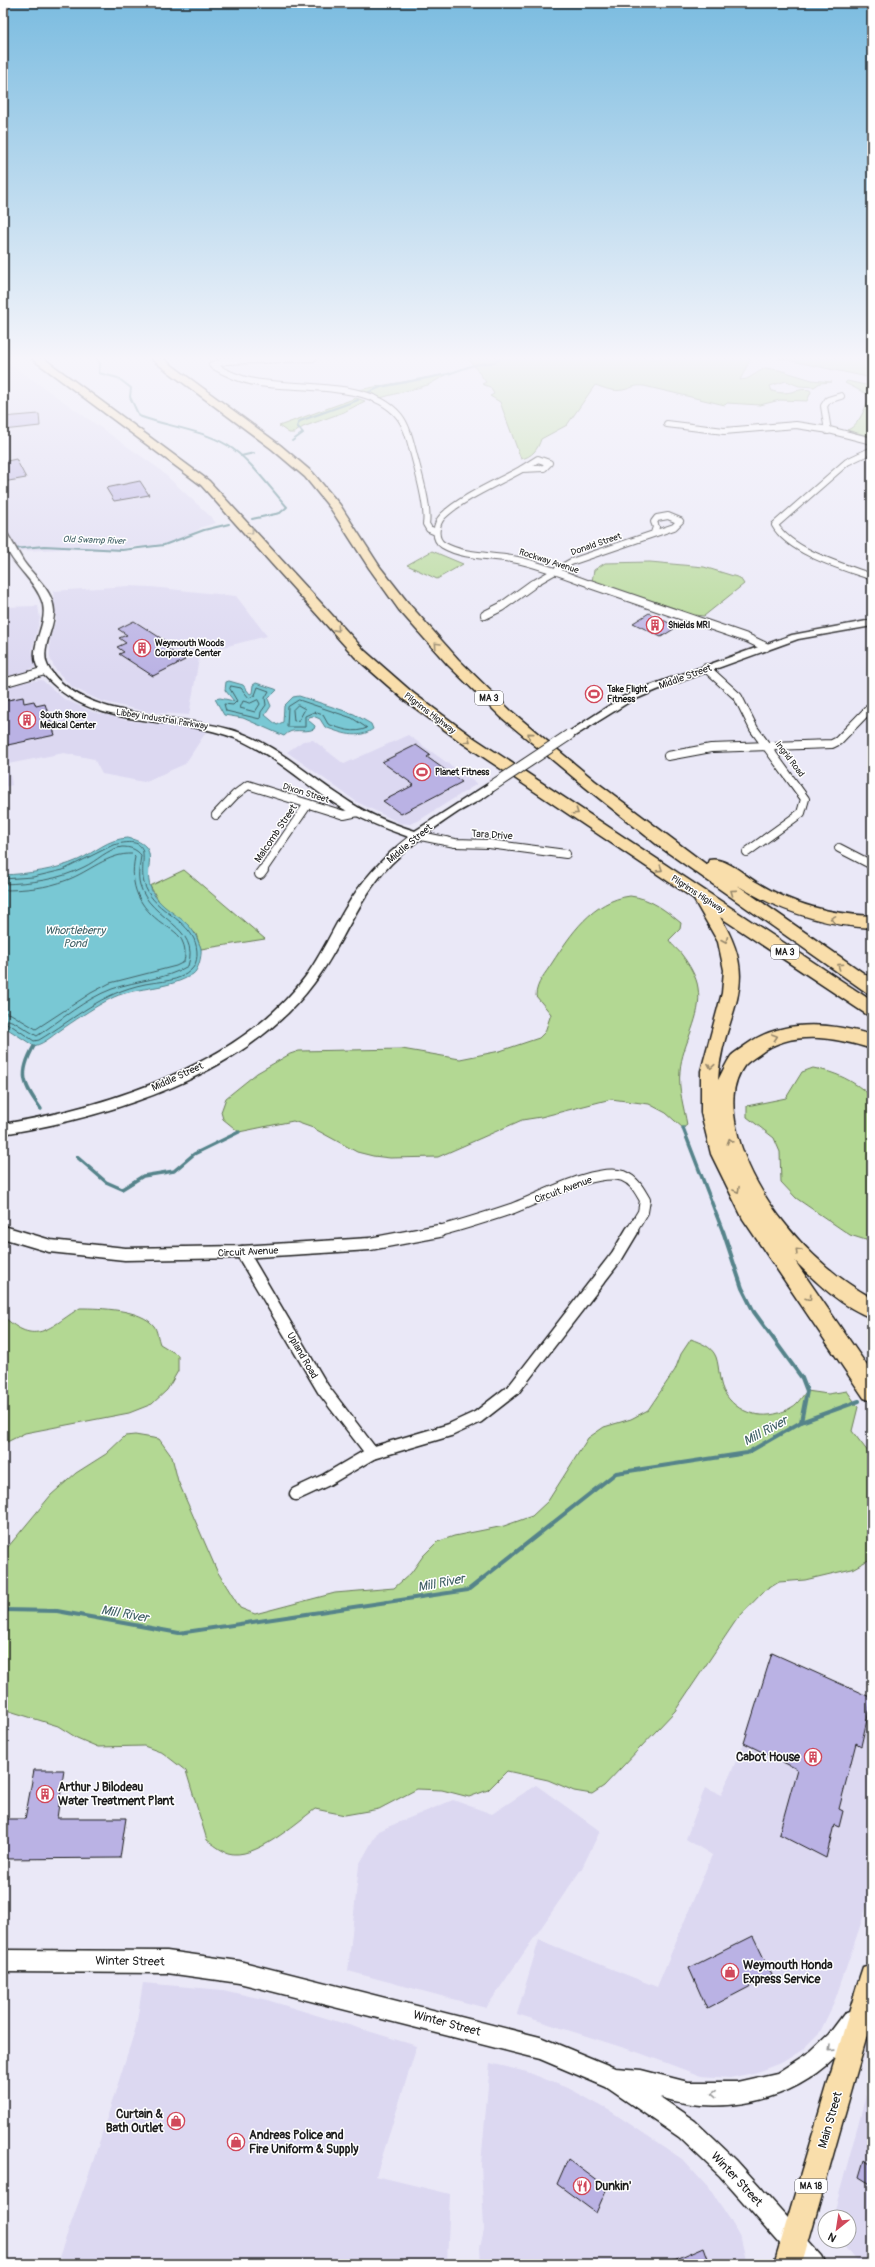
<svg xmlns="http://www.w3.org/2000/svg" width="875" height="2267" font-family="Pangolin,sans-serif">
  <rect width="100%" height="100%" fill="#eae8f7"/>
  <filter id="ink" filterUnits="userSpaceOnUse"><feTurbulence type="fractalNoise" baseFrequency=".025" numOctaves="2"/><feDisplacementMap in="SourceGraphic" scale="8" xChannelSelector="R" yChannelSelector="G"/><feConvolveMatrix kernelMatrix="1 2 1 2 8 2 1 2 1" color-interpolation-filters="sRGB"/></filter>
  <g filter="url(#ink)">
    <g fill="#dcd8f1">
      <path d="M3,359l155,109 52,48 6,7 -14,4 -15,11 -34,9 -20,-1 -18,4 -51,-1 -61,3z"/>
      <path d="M128,586l23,1 85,9 31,40 -67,17 -11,62 -42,-3 -46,-11 -29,-14 -17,-18 -5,-11v-20l6,-18 -3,-29z"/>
      <path d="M38,606l2,12 -8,32 4,16 -7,4 -26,8v-71z"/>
      <path d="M42,680l22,19 29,13 39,9 62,7 12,4 -21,32 -41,18 -42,-8 -8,-15 -30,-6 -56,11 4,21 -9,2v-99l26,-7z"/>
      <path d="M408,735l69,49 -59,37 -8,3 -10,-1 -43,-21 -70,-50 16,-11 10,-1 31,24z"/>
      <path d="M772,1653l100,45v193l-38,112 -14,29 -18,18 -19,12 -26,10 -27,6 -29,-2 -64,-24 -120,-38 22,-74 118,47 55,-132 -26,-16 19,-51 16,7 23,-52z"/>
      <path d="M536,1785l64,46 -18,37 -96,140 -138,-37 11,-106 19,-34 75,-31 39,14z"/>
      <path d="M143,1983l80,7 44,10 150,46 -41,130 74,18 -3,70h-373l-15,-7 32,-89 45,-141z"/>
      <path d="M490,2063l37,9 45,18 40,22 70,47 30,33 19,29 10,18 6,25h-266l-1,-16 4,-19 -3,-65z"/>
      <path d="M866,2095l6,4v165h-14l-18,-23h9v-24h-16z"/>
    </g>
    <g fill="#b3d893" stroke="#687a58">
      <path d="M468,358h283l-11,22 7,-1 18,-11 14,2 33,10 20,2 -12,1 -6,4 -15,-1 -13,-5 -16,5 2,5c18,6 25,-4 38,-1l1,2 -4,9 -27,-1 -20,5 -33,-2 -2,2 -81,-19c-11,-1 -11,2 -21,4 -11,2 -18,-2 -28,-5l-28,40 -26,14c-3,10 -9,18 -20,20l-21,-57 -10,-6 4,-2 -4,-7 -8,-3 4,-2z"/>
      <path d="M778,358h94v20z"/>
      <path d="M441,375h5l-18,10 -48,13 -22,-8z"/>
      <path d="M847,381l23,5 2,-4v55l-25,-7c11,-3 20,-24 22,-35l-24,-12z"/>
      <path d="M356,398l9,3 -21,11 -41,15 -9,6h-5l-10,-7z"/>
      <path d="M432,551l31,13 -26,15 -30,-14z"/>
      <path d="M650,562l54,5 36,11 4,6 -40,32 -9,-1 -103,-34 2,-11 11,-7z"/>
      <path d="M184,870l81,69 -64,10 -5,-15 -36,-31 -10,-17z"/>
      <path d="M630,896c20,2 35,14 51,27l-1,6 -11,11c4,7 9,9 13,15 7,9 15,23 16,33 5,29 -16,55 -18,83 -2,19 4,36 7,54l-4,3 -17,-15 -17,-9 -38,-5 -70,18 -19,3 -84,37 -48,1 -17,-2 -16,-4 -44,-24 -20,-7 -54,11 -16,-13 -2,-7 5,-14 31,-25 33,-19 9,-3 103,-2 58,10 40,-8 39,-13 6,-6 6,-18 -15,-18c0,-13 10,-23 16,-33 19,-29 40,-62 78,-67z"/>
      <path d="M813,1068c23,4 41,13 59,29v145l-22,-7 -54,-37 -15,-16 -1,-30 -6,-14 -27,-21v-11l39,-8 16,-26z"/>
      <path d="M80,1308c20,0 61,1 74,18 3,4 4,13 6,18l18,11v16l-11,19 -15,14 -23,9 -104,20 -22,11v-128c33,31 45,12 77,-8z"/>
      <path d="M691,1339c9,4 21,7 25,18 4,11 2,27 10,38 15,22 44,26 66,12 6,-3 10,-11 15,-16l21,3 19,-3 11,16 -6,24 20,26v101l-20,11 -47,11 -26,2 -16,10 -26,27 -62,92 -71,75 -12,8 -18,-3 -26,-11 -41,-9 -19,19 -19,7 -27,-7 -25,-1 -38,20 -34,6 -30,-6c-19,14 -61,52 -87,44 -7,-2 -15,-9 -21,-13l-21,-69 -23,-18 -19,-7 -46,1 -21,-9 -19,-12 -55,-17v-156l48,-58 25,-22 30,-19 19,-18 10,-1 24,4 13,18 6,24 39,90 23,37 15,6 80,-21 59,-5 17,-15 12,-17 14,-14 17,-6 50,-10 28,-10 16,-15 40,-63 16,-11 27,-8 17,-9 27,-40 6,-16z"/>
    </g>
    <g fill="#79c8d4" stroke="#54838a">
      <path d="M229,681l14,4 7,9 2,-1 1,-8 3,-2 19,6 2,1 -9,9 3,7 -6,9 12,10 6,-3 1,-16 9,-9 6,-1 55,18 17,10 2,5c-15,11 -32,4 -48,-2l-5,-8 -7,-3 -4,1 -1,3 7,6 -1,3c-11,5 -21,-3 -30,7l-41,-18 -19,-3 -9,-16 5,-1 14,3 -9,-11 1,-8z"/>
      <path d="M128,838c38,9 11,31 25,55 12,21 37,24 45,48 1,3 3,6 3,8 1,7 -3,22 -8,25 -24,16 -54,12 -79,23 -17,8 -34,20 -49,30 -11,7 -19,16 -31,19l-31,-20v-151c25,-1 52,-5 75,-15 18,-8 29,-21 50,-22z"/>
    </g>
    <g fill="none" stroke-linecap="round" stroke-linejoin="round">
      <g stroke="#416166" stroke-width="1">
        <path d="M231,686l10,2 8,10 6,-3 3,-8 11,4 -4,7 1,7 -5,7 -1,7 -34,-8 -2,-7 9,1 4,-4 -7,-12z"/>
        <path d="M258,700l2,4 -5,8 -15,-4 3,-7 7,2z"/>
        <path d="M299,700l53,18 15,10c-13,6 -26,1 -39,-4l-5,-9 -9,-3 -9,4v11h-18l1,-20z"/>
        <path d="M298,705l7,4 -6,11 -5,1 -1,-11z"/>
        <path d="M3,879l30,-2 30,-7 50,-25c44,-11 25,16 31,38 8,27 39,33 50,56 4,9 5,24 -3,31 -12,12 -30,11 -46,14 -44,9 -69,34 -106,56l-5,1 -22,-15 -9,-3"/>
        <path d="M3,884c28,-1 56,-4 81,-17 13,-6 23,-18 38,-20 8,0 14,2 19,8 -1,11 -4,19 -1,30 10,35 61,41 48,81 -23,14 -51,14 -76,23 -27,10 -51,31 -75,47l-23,-14 -11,-4"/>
        <path d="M3,890c21,0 44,-2 64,-10 22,-8 41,-27 65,-26l3,3c-6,29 4,50 28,67 8,5 17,10 20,19 3,7 2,13 1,19l-8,4 -66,17 -19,10 -55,36 -25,-15 -8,-2"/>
      </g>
      <g stroke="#54838a" stroke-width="2">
        <path d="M97,358l3,6 -1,9 19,5 13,10 -1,9 9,19c29,11 61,13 88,29 22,13 43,43 60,62l-7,6 -28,6"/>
        <path d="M369,392l12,-5 67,-13 26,-9 21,-3 6,-4"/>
        <path d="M292,441l11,-8 -6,-7 3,-5 58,-21"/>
        <path d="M241,456l13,-3"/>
        <path d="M3,550l41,-4 78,4 42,-5 40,-15 25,-6"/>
      </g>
      <g stroke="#54838a" stroke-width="3.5">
        <path d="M34,1046c-16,28 -11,38 7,63"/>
        <path d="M683,1128l40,104"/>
        <path d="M77,1157l29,25 16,7 21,-13 31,-5 20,-17 45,-22"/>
      </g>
      <g stroke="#54838a" stroke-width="4">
        <path d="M723,1231l19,57 12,24 48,66 5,13 -6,31"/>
        <path d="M3,1610l54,1 122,22 289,-43 148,-117 131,-20 54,-31 58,-21"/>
      </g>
    </g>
    <g fill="#bab2e4" stroke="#1c1c1c">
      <path d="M39,414l1,12 -37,4v-13z"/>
      <path d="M16,459l10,19 -23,4v-20z"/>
      <path d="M140,481l9,14 -35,6 -8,-13z"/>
      <path d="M649,613l28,14 -16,10 -28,-14z"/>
      <path d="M134,621l36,23 -5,3 20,13 -32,16 -34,-22 5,-2 -7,-5 9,-4 -7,-5 8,-3 -9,-6z"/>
      <path d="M23,697l1,6 10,-2 2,5 9,-2 10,31 -52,11v-45z"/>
      <path d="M416,745l14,10 -3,2 35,25 -61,32 -18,-13 31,-16 -32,-23z"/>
      <path d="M772,1653l100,45 -11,48 -5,-3 -17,66 4,2 -4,16 -5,-2 -8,33 -47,-24 18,-65 -53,-26z"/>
      <path d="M34,1770h30l-7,48h69l-6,40 -117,1v-40h22z"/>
      <path d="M753,1936l19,39 -65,34 -18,-41z"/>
      <path d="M568,2159l39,29 -11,25 -39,-29z"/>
      <path d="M864,2160l8,5v20l-13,-8z"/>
      <path d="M704,2247l6,17h-45z"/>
    </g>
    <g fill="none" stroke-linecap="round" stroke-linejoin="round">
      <defs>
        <g id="street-far3">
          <path d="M313,358l-87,3 -14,4c14,8 26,14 42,17 42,8 116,-2 145,34 9,11 12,29 16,43 4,16 14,49 11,65l3,5 7,3"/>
          <path d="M667,424l57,7 72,-6 33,5 43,11"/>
          <path d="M828,431l-4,-25 4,-6 13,-4"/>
          <path d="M872,450l-25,12 -72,63c15,27 69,42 97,52"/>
          <path d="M538,459l11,4 -5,5 -22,1z"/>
          <path d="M522,469c-23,13 -61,29 -79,47 -7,7 -10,23 0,29 20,12 47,10 69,14 28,5 55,17 81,26"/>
          <path d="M531,585l40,-23 103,-35 6,-6 -12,-5 -11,2 -3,4 2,5 -2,6"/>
        </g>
        <g id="street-far2">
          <path d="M590,584l157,54 19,9"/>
          <path d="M485,615l16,-8 32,-23"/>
          <path d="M706,668l32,29 16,32 51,70 -4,14 -54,39"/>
          <path d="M3,683l42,-12"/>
          <path d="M668,756l43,-8 121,-4 6,-3 34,-35"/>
          <path d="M216,815l19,-20 13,-10 96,30 14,-3"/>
          <path d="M416,835l39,8 34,1 77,10"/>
          <path d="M839,848l33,17"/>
          <path d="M262,871l46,-67"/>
        </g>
        <g id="street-far1">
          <path d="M260,874l3,-4"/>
          <path d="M435,1232c24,-6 49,-14 73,-22 28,-9 86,-43 115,-34 12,5 16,14 22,24l-2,12 -12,20"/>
        </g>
        <g id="street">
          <path d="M3,1232l47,14 75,8 117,-2 128,-8 69,-13"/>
          <path d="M242,1252l81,137 49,64"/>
          <path d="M296,1494l30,-14 46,-27 78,-23 28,-13 36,-28 103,-133 15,-25"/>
        </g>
        <g id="secondary">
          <path d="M3,531l3,1c6,9 11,19 17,29 11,16 30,29 31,50 1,19 -17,41 -4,59 36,51 127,43 182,60 41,12 74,44 110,67 22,16 48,26 73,34l73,-47 4,-1 6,3c-9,11 -28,19 -40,26 -24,16 -47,32 -67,52 -34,35 -48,81 -77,119 -68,92 -203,134 -311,151v-10c104,-17 237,-59 303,-148 15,-21 26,-45 39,-67 17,-29 38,-52 64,-72 -26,-9 -52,-19 -75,-34 -30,-20 -57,-45 -90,-61 -60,-29 -140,-9 -191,-58 -6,-6 -12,-11 -16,-18 -9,-21 13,-43 5,-65 -9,-26 -39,-40 -39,-70z"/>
          <path d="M872,620v6l-74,13 -141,51 -28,12 -56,35 -4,1 -5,-3 57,-37 28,-12 143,-51z"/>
          <path d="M3,1950l164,1 72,10 301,76 75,31 26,2 47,12h49l40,-9 34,-22 18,-17 15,-20 8,-3 8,3 3,8c-6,14 -17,26 -28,36 -46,45 -115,58 -175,39l35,24 41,39 86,96 4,8h-28l-78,-88 -41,-39 -73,-50 -66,-28 -301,-76 -72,-10 -164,-1z"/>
        </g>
        <path id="primary" d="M872,1964v54l-70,246h-28l86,-288 3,-9z"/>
        <g id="highway">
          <path d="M31,358h12l166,123 156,170 48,42 58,43 401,265v15l-6,-2 -146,-97c44,71 2,94 -2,163 4,-7 8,-17 13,-24 4,-4 11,-8 15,-11 37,-27 85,-22 126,-10v14c-35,-11 -79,-20 -111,4 -5,4 -13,8 -17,13 -13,18 -12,40 -8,61 14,68 76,139 136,171v20c-30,-11 -55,-35 -77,-57l77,112v28l-8,-3 -121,-179 -32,-65 -10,-41v-42l21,-78 2,-23 -6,-28 -25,-44 -232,-156 -58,-43 -48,-42 -154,-172z"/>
          <path d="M150,358h12l118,87 33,28 27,32 40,62 29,37 49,55 53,52 84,70 112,84 2,-5c16,-4 36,16 49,23 36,22 72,31 114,33v12c-50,-3 -93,-17 -135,-43l135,94v15l-6,-2 -206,-145 -75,-60 -84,-70 -53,-52 -49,-55 -30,-42 -38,-59 -26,-32 -33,-28z"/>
        </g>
      </defs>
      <use href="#street-far3" stroke="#1c1c1c" stroke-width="8"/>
      <use href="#street-far2" stroke="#1c1c1c" stroke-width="10"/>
      <use href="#street-far1" stroke="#1c1c1c" stroke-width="12"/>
      <use href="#street" stroke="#1c1c1c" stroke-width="15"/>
      <use href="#secondary" stroke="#1c1c1c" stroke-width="3"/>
      <use href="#primary" stroke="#1c1c1c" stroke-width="3"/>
      <use href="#highway" stroke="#1c1c1c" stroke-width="3"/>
      <use href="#street-far3" stroke="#fff" stroke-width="6"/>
      <use href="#street-far2" stroke="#fff" stroke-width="8"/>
      <use href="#street-far1" stroke="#fff" stroke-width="10"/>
      <use href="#street" stroke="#fff" stroke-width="12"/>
      <use href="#secondary" fill="#fff" fill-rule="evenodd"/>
      <use href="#primary" fill="#f9deab" fill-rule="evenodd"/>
      <use href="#highway" fill="#f9deab" fill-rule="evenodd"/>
      <defs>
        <path id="secondary-bridge" d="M492,786l77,-51"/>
      </defs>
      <use href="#secondary-bridge" stroke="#1c1c1c" stroke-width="12" stroke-linecap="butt"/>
      <use href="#secondary-bridge" stroke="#fff" stroke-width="10"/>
    </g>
    <defs><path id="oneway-chevron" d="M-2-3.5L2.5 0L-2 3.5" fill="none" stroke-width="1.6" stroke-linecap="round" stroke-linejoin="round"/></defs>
    <g stroke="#96876b">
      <use href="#oneway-chevron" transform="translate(251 532) rotate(49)"/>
      <use href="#oneway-chevron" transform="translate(337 629) rotate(48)"/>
      <use href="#oneway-chevron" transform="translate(437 645) rotate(-133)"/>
      <use href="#oneway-chevron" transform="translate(530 735) rotate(-140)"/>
      <use href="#oneway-chevron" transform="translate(468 740) rotate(34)"/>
      <use href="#oneway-chevron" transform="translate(576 812) rotate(34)"/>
      <use href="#oneway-chevron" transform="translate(660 869) rotate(33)"/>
      <use href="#oneway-chevron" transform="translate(733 892) rotate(-144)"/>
      <use href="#oneway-chevron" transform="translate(833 919) rotate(-170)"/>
      <use href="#oneway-chevron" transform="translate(725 940) rotate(67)"/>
      <use href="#oneway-chevron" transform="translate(840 966) rotate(-146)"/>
      <use href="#oneway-chevron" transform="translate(775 1037) rotate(-18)"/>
      <use href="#oneway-chevron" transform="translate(711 1066) rotate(99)"/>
      <use href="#oneway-chevron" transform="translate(730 1141) rotate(-107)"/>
      <use href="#oneway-chevron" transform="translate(737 1190) rotate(61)"/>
      <use href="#oneway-chevron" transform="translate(798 1251) rotate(-134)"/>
      <use href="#oneway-chevron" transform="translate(809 1298) rotate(56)"/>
    </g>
    <g stroke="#999">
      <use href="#oneway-chevron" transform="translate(831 2049) rotate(136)"/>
      <use href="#oneway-chevron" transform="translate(714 2094) rotate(-177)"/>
    </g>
  </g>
  <linearGradient id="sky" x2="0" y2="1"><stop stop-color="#7bbce0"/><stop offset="0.53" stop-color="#f6f5fb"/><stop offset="1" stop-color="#f6f5fb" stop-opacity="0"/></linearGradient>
  <rect width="875" height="676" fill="url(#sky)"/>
  <defs>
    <symbol id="building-ring" viewBox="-11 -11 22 22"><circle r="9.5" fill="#fff" stroke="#d1495b" stroke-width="1.5"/><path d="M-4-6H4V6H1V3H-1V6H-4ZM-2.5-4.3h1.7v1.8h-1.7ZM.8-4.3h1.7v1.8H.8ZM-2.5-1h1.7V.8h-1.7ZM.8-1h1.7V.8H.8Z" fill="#d1495b"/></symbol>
    <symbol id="stadium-ring" viewBox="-11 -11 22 22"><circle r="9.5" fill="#fff" stroke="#d1495b" stroke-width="1.5"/><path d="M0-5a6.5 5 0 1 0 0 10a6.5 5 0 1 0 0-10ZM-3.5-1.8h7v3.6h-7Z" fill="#d1495b"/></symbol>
    <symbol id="shop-ring" viewBox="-11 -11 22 22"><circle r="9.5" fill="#fff" stroke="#d1495b" stroke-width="1.5"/><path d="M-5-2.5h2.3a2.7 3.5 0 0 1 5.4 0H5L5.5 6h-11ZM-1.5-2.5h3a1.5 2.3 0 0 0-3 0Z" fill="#d1495b"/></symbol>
    <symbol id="restaurant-ring" viewBox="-11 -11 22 22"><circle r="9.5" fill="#fff" stroke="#d1495b" stroke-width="1.5"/><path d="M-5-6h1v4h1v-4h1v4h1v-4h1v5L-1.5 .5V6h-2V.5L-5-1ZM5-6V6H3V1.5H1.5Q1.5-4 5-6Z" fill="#d1495b"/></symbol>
  </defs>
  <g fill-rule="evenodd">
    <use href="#building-ring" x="645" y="615" width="20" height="20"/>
    <use href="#building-ring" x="132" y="638" width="20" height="20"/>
    <use href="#stadium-ring" x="584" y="684" width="20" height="20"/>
    <use href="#building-ring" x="17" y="710" width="20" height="20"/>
    <use href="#stadium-ring" x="412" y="762" width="20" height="20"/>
    <use href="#building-ring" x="803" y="1747" width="20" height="20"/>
    <use href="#building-ring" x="35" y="1784" width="20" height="20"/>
    <use href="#shop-ring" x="720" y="1962" width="20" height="20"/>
    <use href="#shop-ring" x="166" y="2111" width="20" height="20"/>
    <use href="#shop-ring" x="226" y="2132" width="20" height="20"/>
    <use href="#restaurant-ring" x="572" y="2176" width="20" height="20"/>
  </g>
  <g text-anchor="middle" stroke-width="3" stroke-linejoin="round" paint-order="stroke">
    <g font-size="9" font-style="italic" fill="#416166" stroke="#fff">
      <text transform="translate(94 540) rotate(2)" y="3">Old Swamp River</text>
    </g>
    <g font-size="9" fill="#1c1c1c" stroke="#fff">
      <text transform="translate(596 544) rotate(-19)" y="3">Donald Street</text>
      <text transform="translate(549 561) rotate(18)" y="3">Rockway Avenue</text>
      <text transform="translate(430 713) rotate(37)" y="3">Pilgrims Highway</text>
      <text transform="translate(162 719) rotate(9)" y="3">Libbey Industrial Parkway</text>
      <text transform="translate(790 759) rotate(53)" y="3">Ingrid Road</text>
      <text transform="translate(306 793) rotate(17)" y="3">Dixon Street</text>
      <text transform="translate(698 894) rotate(33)" y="3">Pilgrims Highway</text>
    </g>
    <g font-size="9" font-weight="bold" fill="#1c1c1c" stroke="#fff" text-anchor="start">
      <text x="668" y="628">Shields MRI</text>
      <text x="155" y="646">Weymouth Woods<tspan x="155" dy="10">Corporate Center</tspan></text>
      <text x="607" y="692">Take Flight<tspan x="607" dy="10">Fitness</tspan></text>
      <text x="40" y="718">South Shore<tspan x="40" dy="10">Medical Center</tspan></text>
      <text x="435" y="775">Planet Fitness</text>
    </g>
    <g fill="#fff" stroke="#606060" stroke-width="1">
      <rect x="475" y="691" width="28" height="14" rx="3"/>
      <rect x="771" y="945" width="28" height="14" rx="3"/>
      <rect x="795" y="2179" width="32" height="14" rx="3"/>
    </g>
    <g font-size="9" font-weight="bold" fill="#1c1c1c">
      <text x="489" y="701">MA 3</text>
      <text x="785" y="955">MA 3</text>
      <text x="811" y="2189">MA 18</text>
    </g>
    <g font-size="10" fill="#1c1c1c" stroke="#fff">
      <text transform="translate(685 676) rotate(-20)" y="4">Middle Street</text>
      <text transform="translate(275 833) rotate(-56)" y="4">Malcomb Street</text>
      <text transform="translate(492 834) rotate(4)" y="4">Tara Drive</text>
      <text transform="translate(409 843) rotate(-40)" y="4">Middle Street</text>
      <text transform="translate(177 1076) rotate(-25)" y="4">Middle Street</text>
      <text transform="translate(563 1189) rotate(-20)" y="4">Circuit Avenue</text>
      <text transform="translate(248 1251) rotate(-3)" y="4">Circuit Avenue</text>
      <text transform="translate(303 1355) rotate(60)" y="4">Upland Road</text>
    </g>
    <g font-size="11" font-style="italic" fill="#416166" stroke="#fff">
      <text x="75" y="934">Whortleberry<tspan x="75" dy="13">Pond</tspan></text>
    </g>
    <g font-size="12" font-weight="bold" fill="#1c1c1c" stroke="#fff" text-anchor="start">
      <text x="800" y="1761" text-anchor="end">Cabot House</text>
      <text x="58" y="1791">Arthur J Bilodeau<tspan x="58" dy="14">Water Treatment Plant</tspan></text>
      <text x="743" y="1969">Weymouth Honda<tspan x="743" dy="14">Express Service</tspan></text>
      <text x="163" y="2118" text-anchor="end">Curtain &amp;<tspan x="163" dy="14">Bath Outlet</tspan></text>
      <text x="249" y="2139">Andreas Police and<tspan x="249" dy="14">Fire Uniform &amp; Supply</tspan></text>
      <text x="595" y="2190">Dunkin'</text>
    </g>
    <g font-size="12" fill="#1c1c1c" stroke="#fff">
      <text transform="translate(130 1961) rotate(1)" y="4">Winter Street</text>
      <text transform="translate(447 2023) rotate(15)" y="4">Winter Street</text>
      <text transform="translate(830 2120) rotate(-74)" y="4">Main Street</text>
      <text transform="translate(737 2179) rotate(47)" y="4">Winter Street</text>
    </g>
    <g font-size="13" font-style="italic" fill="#416166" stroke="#fff">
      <text transform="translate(765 1430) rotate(-28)" y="5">Mill River</text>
      <text transform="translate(441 1582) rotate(-11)" y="5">Mill River</text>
      <text transform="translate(125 1613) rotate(10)" y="5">Mill River</text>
    </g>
  </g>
  <rect width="875" height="2267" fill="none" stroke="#fff" stroke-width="16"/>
  <rect x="8" y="8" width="859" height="2251" fill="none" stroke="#1c1c1c" stroke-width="1.5" filter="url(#ink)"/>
  <g transform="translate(837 2229) rotate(210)"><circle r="19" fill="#ffffff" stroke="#a4a4a4"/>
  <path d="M0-3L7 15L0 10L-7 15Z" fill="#d1495b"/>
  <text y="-6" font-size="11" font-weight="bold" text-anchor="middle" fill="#1c1c1c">N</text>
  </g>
</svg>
